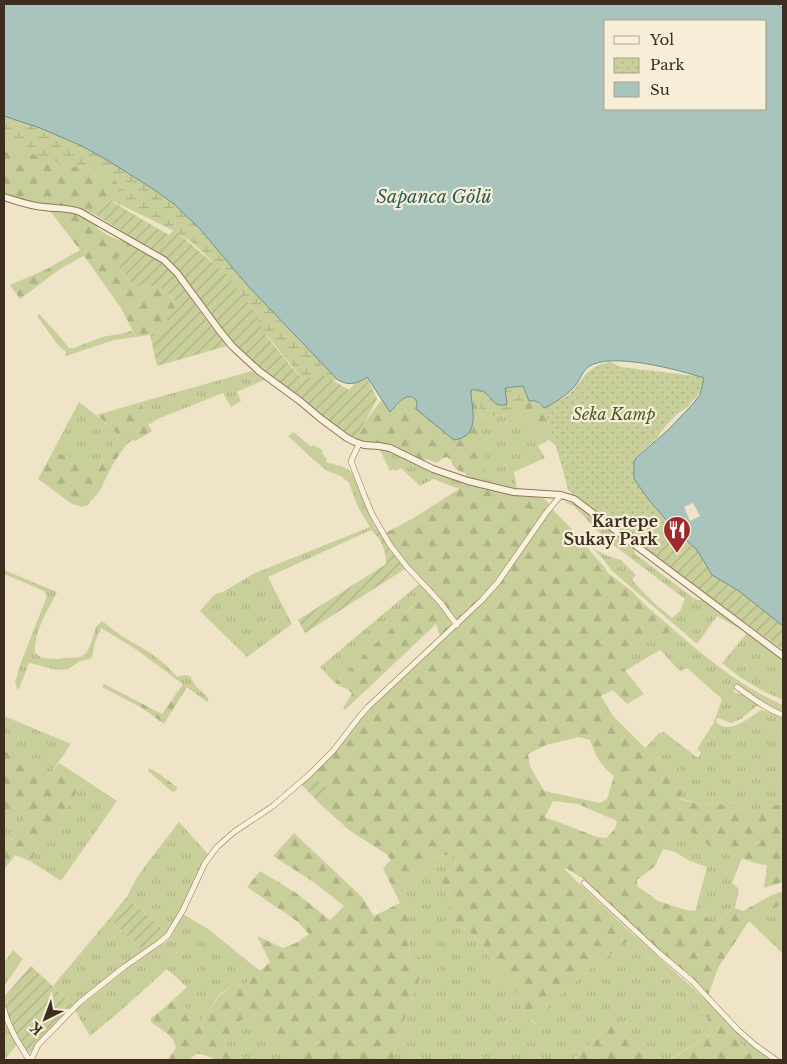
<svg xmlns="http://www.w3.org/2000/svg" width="787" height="1064" font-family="'Libre Baskerville',serif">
  <defs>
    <pattern id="grass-tufts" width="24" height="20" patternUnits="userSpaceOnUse" patternTransform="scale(1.25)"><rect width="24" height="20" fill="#c9cf9b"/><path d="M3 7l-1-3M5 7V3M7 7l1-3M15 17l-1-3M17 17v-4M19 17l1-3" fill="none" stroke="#aeb285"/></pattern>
    <pattern id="forest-firs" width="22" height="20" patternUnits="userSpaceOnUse" patternTransform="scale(1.25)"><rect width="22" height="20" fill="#c9cf9b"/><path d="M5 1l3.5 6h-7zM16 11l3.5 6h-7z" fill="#aeb285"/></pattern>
    <pattern id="wetland-marsh" width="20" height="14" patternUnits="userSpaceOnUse" patternTransform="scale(1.25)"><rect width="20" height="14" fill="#c9cf9b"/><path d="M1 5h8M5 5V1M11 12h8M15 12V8" fill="none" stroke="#aeb285"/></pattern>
    <pattern id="park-dots" width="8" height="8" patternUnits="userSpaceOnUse" patternTransform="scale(1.25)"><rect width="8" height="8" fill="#c9cf9b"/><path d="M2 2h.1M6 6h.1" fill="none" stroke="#aeb285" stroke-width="1.8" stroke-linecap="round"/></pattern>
    <pattern id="garden-furrows" width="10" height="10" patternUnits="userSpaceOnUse" patternTransform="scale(1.25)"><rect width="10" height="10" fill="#c9cf9b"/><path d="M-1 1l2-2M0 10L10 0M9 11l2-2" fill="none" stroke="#aeb285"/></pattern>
  </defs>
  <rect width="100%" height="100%" fill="#f0e4c8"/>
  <g fill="url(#grass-tufts)">
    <path d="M39,314l18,19 12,15h5l28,-11 23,-4 7,-3 4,7 -22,3 -48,16v-4l-8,-7 -21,-29z"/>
    <path d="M252,371l12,9 -27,12 4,9 -10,6 -8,-14 -63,25 -12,7 -7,-23z"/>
    <path d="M79,402l33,26 7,9 -26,40 -27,-22 -14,-2z"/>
    <path d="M523,412l-3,3 4,6 9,5 16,14 -11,6 7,12 -31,14 3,17h-7l-26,-6c-3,-10 -10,-30 -9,-39 1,-10 7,-17 8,-27z"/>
    <path d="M294,432l17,15 2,-2 9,5 1,5 4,4 -1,3 4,2 1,-1 8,3 1,-1 12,7 22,53 3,3 -6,2 -103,47 24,47 -45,33 -47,-46 15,-17 8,-2 30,-18 117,-47 -12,-20 -9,-24 -8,-7 -14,-5 -12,-10 -27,-25z"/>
    <path d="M379,448l21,8 27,14 40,14 -8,5 -26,-10 -13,7 -19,-18 -6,3 -1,-2 -4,2z"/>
    <path d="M564,502l10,1 60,46 1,5 56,42 6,4h5l81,59v41c-22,-9 -43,-21 -61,-37l25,-30 -30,-17 -20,28 -85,-73 -8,-11 -12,-12 16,8 13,4 15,15 -4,5 21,22 19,16 8,-7 5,-12 -81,-61 -30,-32z"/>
    <path d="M4,570l53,22c-10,20 -23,39 -22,61l7,5 13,1 25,-2 6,-4 4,-7 6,-19 6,-6 21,16 26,15 16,12 12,13 8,-2 5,1 5,9 14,14 -2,3 -73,-54 -33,-20 -6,14 -3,15c-4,4 -6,2 -11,4 -5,1 -8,6 -13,8 -14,3 -26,-4 -39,-6l-9,24 -2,3 -3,-7 5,-18 27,-69 -3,-5 -40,-17z"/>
    <path d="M419,584l9,8 -93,91 -15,-16z"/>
    <path d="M674,630c34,29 67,57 109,75v7c-17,-6 -31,-17 -46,-28l-3,3v5l11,4 13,9 -17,14 -10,4 -13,-5 -2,1 1,4c13,12 33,-6 44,-13l8,2 14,6v86l-23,4 -7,4 -36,-9 -15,1 -24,-6 8,-21 -21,-12 -20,-17 14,-15 5,-1 34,26 3,-5 -4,-4 17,-27 8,-23 -35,-31 -7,3 -20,-21 -35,21 -14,-17z"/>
    <path d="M4,716l67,28 -20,29 -16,-4 -24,-8 -2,-10 -5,-2z"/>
    <path d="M85,780l32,21 -56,80 -31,-20z"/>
    <path d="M13,807l14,7 -13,23 -3,3 -7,-3v-20l1,2z"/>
    <path d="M179,822l29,32 -28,59 -13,20 -40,-36 9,-18 12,-17z"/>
    <path d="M673,828l14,2 20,14 35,14 -10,25 7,6 -4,19 -12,7 -7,11 -15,-13 -6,-1 12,-45 -17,-6 -15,-9 -12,-3z"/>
    <path d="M452,854l4,7 -2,10 -8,1 -5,10 9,7 -2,23 11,14 9,4 11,11 19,29 22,27 4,19 11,8 9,-14 43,-39 40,-29 14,7 59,58 9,14 3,12 -43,27h-19l-37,-38 -41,38h-177l-1,-10 16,-47 11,-27 -12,-15 1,-33 -7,-27 -6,-17c11,-4 11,-8 19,-15 10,-10 22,-13 36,-15z"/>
    <path d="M783,905v49l-34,-33 14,-9z"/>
    <path d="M183,914l25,15 52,42 -16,14 -12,1 -12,8 -19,27 -27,-22 13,-12 -20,-18 -49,44 -28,23 -15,-26 49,-39 42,-29 5,-5z"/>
    <path d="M109,919l34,31 -32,24 -38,31 -20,-19z"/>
    <path d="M13,950l10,9 -19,27v-23z"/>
    <path d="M695,990l63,59 -10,5 -4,-7z"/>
    <path d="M5,1018l12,27 -13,15v-41z"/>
    <path d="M243,1019l10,2 19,17 26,21 -1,1h-63l-6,-6 -3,-11 9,-17z"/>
  </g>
  <g fill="url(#forest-firs)" fill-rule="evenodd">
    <path d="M4,141l50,21 21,5 21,2 12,6 13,11 -10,14 -15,15 -18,-8 -12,-1 -27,-1 -35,-10z"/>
    <path d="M70,210l27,14v4c10,7 18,12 31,14l4,7 2,37c26,-1 29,0 45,20l-6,23 -23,6 -14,2 -15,-29 -37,-52 -24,13 -40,30 -10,-14 37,-16 33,-19 -30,-39z"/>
    <path d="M473,389c5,11 12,24 9,37 -2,6 -6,12 -7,19l11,9 -2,29 -17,-4 -2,-6 -6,-2 -6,-5 -2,-6 -4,-3 -4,1 -6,5 -10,-4 -5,2 -66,-21 12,-22 14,-19 8,12c6,-5 15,-18 24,-13 4,3 3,7 2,11l38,31c27,-5 18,-30 16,-50z"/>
    <path d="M532,400c6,1 9,3 12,8l12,38 -23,-20 -9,-5 -4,-6 9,-14z"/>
    <path d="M141,402l7,23 4,6 -17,10 -3,-1 -7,6 -12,18 -14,28 -12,13 -5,2 -10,-3 -34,-25 14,-26 14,2 21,14 6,8 26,-40 -7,-9 -15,-13z"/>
    <path d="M467,484l43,10 33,4 4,3 2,3 -52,74 -13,17 -27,25 -22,-27 -35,-38 -15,-22 27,-14z"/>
    <path d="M552,509l15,15 38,44 3,5 25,19 10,11 31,27 -62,24 32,40 -17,10 -14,-14 -12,6 12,20 29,29 23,20 22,12 -8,22 23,5 15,-1 36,9 7,-4 23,-4v78l-19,6 3,-23 -13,-2 -47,-19 -20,-14 -14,-2 -18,38 -18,14v6l21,15 28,9 15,2 15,14 7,-11 12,-7 8,3 29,-16 11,-4v14l-20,7 -14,9 -31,47 -10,28 -15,-16 -41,-37 -67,-63 -19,-12 -1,2 60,57 70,63 49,57 3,7 11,-5 15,11h-103l42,-27 -3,-12 -9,-14 -59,-58 -14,-7 -40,29 -43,39 -8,14 -12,-8 -4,-19 -22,-27 -19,-29 -11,-11 -9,-4 -11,-14 2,-23 -9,-7 -2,-7 7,-3 8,-1 2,-10 -4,-7c-14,2 -26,5 -36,15 -8,7 -8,11 -19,15l6,17 7,27 -1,33 11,-4 4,8 -3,11 -11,27 -16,47 1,10h-96l-27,-22 -19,-17 -10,-2 -9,7 -9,17 3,11 6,6h-17l-15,-6h-6l-7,6h-21l8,-12c-2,-13 -15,-18 -25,-26v-4l12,-9 11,-10 27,22 19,-26 12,-9 12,-1 26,-23 -13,-26 26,12 13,-5 13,-9 -11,-12 -51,-35 13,-16 36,22 34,27 14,-14 -29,-23 -42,-27 21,-23 68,64 12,19 26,-13 -17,-35 8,-8 -5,-6 -37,-24 -29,-26 10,-13 -17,-16 28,-30 22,-29 120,-113 17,-21zM578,737l12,3c6,17 10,25 24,36l-7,23 -7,4 -56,-12 -14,-25 -2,-12 18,-9zM553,801l25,3 39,17 -2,8 -9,9 -9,-1 -52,-20z"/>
    <path d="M428,592c5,6 24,25 23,32 -1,5 -7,9 -11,12l-4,-12 -91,86 -2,-2 9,-14c-5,-8 -10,-5 -17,-11z"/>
    <path d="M104,684l58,30 21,-30 4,3 -23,37 -22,-16 -40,-21z"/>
    <path d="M4,749l5,2 3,10 23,8 16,4 8,-10 26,17 -55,81 -15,-6 -11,15v-33l7,3 3,-3 13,-23 -14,-7 -2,10 -6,2 -1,-2z"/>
    <path d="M149,768l12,7 17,13 -4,4 -4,-2 -22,-19z"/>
    <path d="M613,1022l37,38h-78z"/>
  </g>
  <g fill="url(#wetland-marsh)">
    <path d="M4,116l36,12 42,18 25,14 46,29 21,15 26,25 48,57 90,94 -18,-1 -15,3 -54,-66 -33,-48 -14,-15 -14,-12 -16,-10 -63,-31 10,-14 -13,-11 -12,-6 -21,-2 -21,-5 -19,-7 -31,-14z"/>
    <path d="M523,386l6,15 -6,11 -40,5 -3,-11 -7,-17 10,2 8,7 13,-10z"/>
  </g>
  <path fill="url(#park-dots)" d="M610,362l11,5 83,10c-3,13 -3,18 -14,26v2l-13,9 -13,14 -8,11 -20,18 -2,5v17l15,20 25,30 -20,27 -86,-66c-7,-29 -16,-57 -25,-85 6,-2 16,-4 22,-8 18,-12 18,-31 45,-35z"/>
  <g fill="url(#garden-furrows)">
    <path d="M111,200l15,10 43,25 5,-5 5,4 48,41 23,30 17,32 22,27 14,16 17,-5 9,3 20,12 12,-13h5l3,5 8,17 -21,41 -13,-7 -48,-40 -28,-19 -19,-16 -18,-18 -68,-84 -66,-41z"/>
    <path d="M128,242l34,19 11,12 33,47 21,26 -70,20 -7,-31 22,-6 -8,-17 15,-6c-16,-20 -19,-21 -45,-20l-21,-27 18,-10z"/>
    <path d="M377,528l13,22 15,19 -100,64 -7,-13 88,-56c0,-14 -4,-24 -15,-34z"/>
    <path d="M674,529l23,21 15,25 27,16 44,35v24l-129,-94z"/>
    <path d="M313,775l18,17 -11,12 -18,-19z"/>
    <path d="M127,897l40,36 -24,17 -34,-31z"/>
    <path d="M31,966l42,39 -33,35 -9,12 -3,1c-8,-13 -24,-41 -24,-56z"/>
  </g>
  <path fill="#a9c4bc" stroke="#6f938a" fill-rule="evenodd" d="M4,4h773l6,4v618l-44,-35 -27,-16 -15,-25 -23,-21 -25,-29 -15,-21v-17l2,-4 32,-28 22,-23 10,-12 4,-17c-25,-8 -94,-27 -116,-11 -6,5 -8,13 -13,19 -9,10 -19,16 -31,22 -4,-6 -8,-8 -15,-7l-6,-15 -18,2 2,16c-18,7 -13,-17 -36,-14 0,19 11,46 -17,50l-38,-31c1,-4 2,-8 -2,-11 -9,-6 -19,9 -24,14l-23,-35c-10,7 -18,9 -29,3l-90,-94 -48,-57 -26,-25 -21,-15 -46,-29 -25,-14 -42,-18 -36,-12zM606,21h160v88h-160z"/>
  <path fill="#f0e4c8" d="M693,503l7,13 -10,5 -6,-14z"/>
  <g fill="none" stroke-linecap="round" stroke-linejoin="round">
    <defs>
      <g id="minor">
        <path d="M359,444l-8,17 13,34 8,19 18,31 17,22 33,35 17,23"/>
        <path d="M737,687c14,10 29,22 46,28"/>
        <path d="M584,883l75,70 33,28 46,49 17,15 21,15"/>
        <path d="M4,1009c4,18 16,36 25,51"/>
        <path d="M31,1060l7,-15 42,-43 44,-35 36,-25 8,-7 15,-25 22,-47 12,-16 17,-15 39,-26 37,-32 23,-23 27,-35 8,-9 113,-106 17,-19 48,-69 15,-18"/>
      </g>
      <path id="tertiary" d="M4,197c13,4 26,9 40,10 12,2 23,0 36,5l84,48 13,13 42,57 13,16 27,25 41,30 20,17 27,20 8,4 9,3 15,1 11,2 43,21 35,12 46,11 47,3 13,4 209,157"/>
    </defs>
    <use href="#minor" stroke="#8d765c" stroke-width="6"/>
    <use href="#tertiary" stroke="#8d765c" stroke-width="8"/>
    <use href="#minor" stroke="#faf1dc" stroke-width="5"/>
    <use href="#tertiary" stroke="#faf1dc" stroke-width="6"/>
  </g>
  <defs>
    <symbol id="restaurant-pin" viewBox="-11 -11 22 30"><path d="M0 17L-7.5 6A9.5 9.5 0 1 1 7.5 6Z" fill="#9e2a2b" stroke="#f7eed8"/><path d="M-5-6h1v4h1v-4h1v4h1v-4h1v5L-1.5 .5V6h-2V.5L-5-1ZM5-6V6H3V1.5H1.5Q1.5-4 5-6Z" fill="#fff"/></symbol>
  </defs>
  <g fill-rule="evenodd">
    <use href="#restaurant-pin" x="661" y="514" width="32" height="43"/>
  </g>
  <g text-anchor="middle" stroke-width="4.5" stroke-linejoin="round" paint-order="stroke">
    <g font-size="16" font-style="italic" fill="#4d5a26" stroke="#f7eed8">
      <text x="614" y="420">Seka Kamp</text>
    </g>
    <g font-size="16" font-weight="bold" fill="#3d2e20" stroke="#f7eed8" text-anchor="end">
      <text x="658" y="527">Kartepe<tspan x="658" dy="18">Sukay Park</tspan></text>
    </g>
    <g font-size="18" font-style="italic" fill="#2f5d5a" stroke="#f7eed8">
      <text x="434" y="203">Sapanca Gölü</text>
    </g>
  </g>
  <rect width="787" height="1064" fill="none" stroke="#3d2e20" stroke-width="10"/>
  <rect x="604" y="20" width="162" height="90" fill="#f7eed8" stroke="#ada18e"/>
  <rect x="614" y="36" width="25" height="8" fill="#faf1dc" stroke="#ada18e"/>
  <text x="650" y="45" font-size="15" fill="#3d2e20">Yol</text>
  <rect x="614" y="58" width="25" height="15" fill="url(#park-dots)" stroke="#ada18e"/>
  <text x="650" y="70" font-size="15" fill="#3d2e20">Park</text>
  <rect x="614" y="82" width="25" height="15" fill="#a9c4bc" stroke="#ada18e"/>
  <text x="650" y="95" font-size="15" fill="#3d2e20">Su</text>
  <g transform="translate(45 1019) rotate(222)" stroke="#f7eed8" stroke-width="4" paint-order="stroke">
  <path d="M0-4L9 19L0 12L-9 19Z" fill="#3d2e20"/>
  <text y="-8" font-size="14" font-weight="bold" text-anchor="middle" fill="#3d2e20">K</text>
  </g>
</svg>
